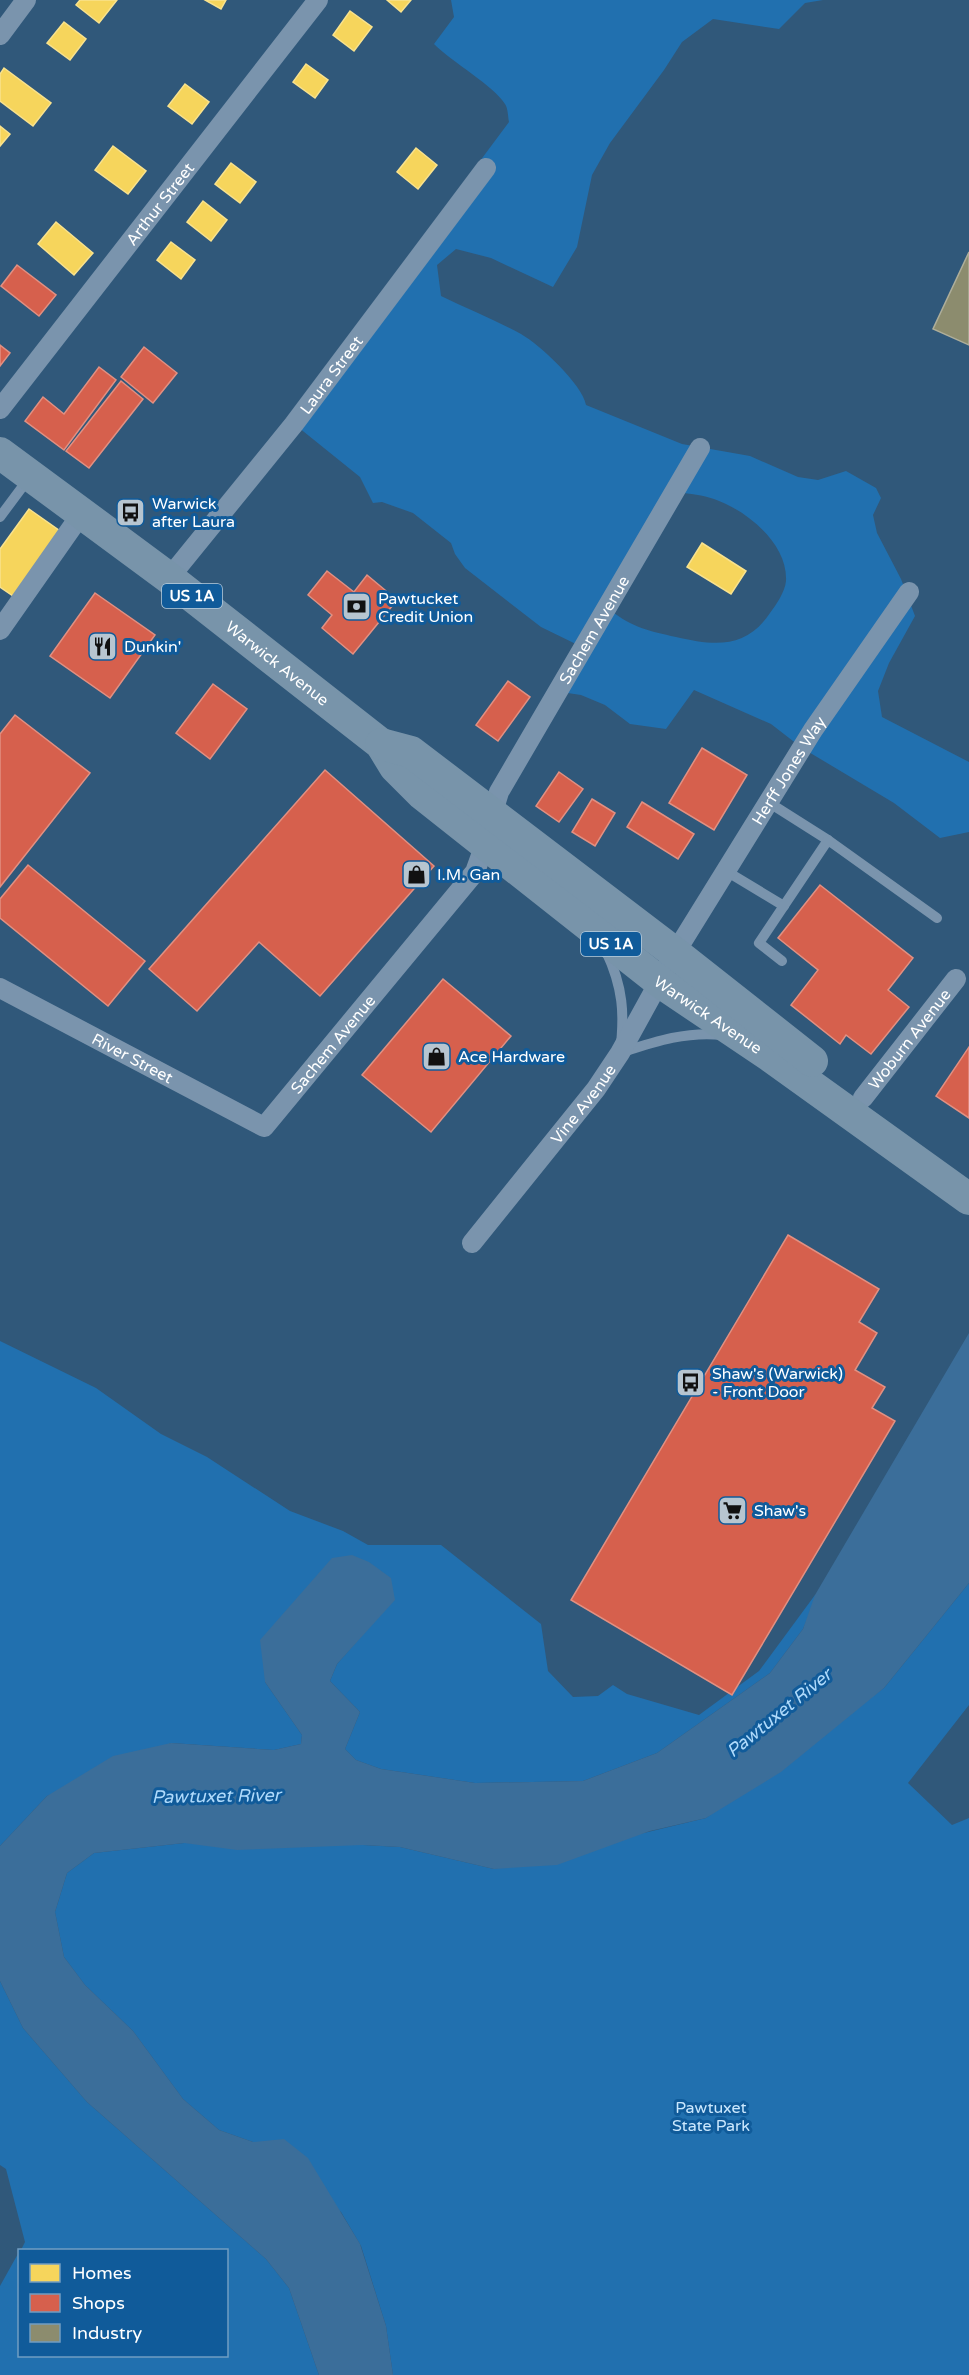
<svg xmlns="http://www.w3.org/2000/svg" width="969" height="2375" font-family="'Varela Round',sans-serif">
  <rect width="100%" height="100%" fill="#30587a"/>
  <g fill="#2170af" fill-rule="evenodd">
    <path d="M451,0h372l-18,3 -26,26 -66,-10 -31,23 -18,28 -54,73 -18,32 -15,72 -24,40 -62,-29 -35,-9 -19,16 4,31c27,13 54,24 80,38 19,11 61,50 65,71l96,39 68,12 48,21 20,3 28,-9 30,17 5,10 -8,17 4,18 24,46 14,37 -26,47 -11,28 4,26 87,45v70l-29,6 -46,-35 -92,-55 -31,-24 -77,-34 -28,39 -36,-5 -25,-19 -24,-10 -20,-3 21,-45 -41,-20 -76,-59 -10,-14 -4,-11 -38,-30 -31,-11 -9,1 -13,-26 -72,-58 221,-297c-1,-5 -1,-14 -4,-18 -11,-18 -53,-42 -71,-60l20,-27zM678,492c12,2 25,3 36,7 32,11 74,44 72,82 -1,11 -10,24 -16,32 -24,36 -55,33 -94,24 -27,-6 -43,-9 -66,-27z"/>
    <path d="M0,1341l96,47 65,46 46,23 83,54 53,20 25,14h73l100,79 7,47 25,26 25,-1 15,-11 14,9 72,21 60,-44 56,-76 1,3 -13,31 -33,44 -113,80 -74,28 -108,2 -94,-14 -25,-9 -11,-11 15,-37 -30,-31 7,-17 57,-65 -129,83 37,53 -1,9 -27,6 -103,-7 -124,53 -47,50z"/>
    <path d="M969,1583v122l-61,78 44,42 17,-7v557h-576l-7,-49 -25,-80 -20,-34 -88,-70 -34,-12 -36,-31 -50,-68 -48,-46 -21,-28 -9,-45 12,-39 27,-20 90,-10 179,2 37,2 94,22 212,-51 178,-130z"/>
    <path d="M0,1981l23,47 64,74 179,157 23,29 30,87h-319v-89l19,-34 1,104h206v-106h-205l4,-8 -19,-73 -6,-4z"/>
  </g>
  <path fill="#3b6e9a" d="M969,1333v250l-85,105 -103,84 -75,46 -56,13 -93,34 -63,4 -94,-22 -37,-2 -126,5 -53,-7 -90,10 -27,20 -12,39 9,45 21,28 48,46 50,68 36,31 34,12 31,-3 24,19 52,86 26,82 7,49h-74l-30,-87 -23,-29 -179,-157 -64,-74 -23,-47v-135l47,-50 66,-40 58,-13 103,7 27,-6 1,-9 -37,-53 -5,-42 72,-82 20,-3 17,7 22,16 4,22 -58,64 -7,17 30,31 -15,37 11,11 25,9 94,14 108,-2 74,-28 113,-80 33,-44 12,-34z"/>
  <g fill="#f6d55c" stroke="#f9e28d" stroke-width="1.5">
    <path d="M80,0h37l-18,23 -23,-18z"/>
    <path d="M205,0h21l-5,9z"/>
    <path d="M387,0h24l-10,12z"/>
    <path d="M350,11l22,16 -18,24 -21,-16z"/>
    <path d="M64,22l22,17 -16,21 -23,-17z"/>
    <path d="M306,64l22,16 -13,18 -22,-16z"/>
    <path d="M4,68l47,35 -18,23 -33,-25v-27z"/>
    <path d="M185,84l24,18 -17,22 -24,-18z"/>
    <path d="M0,126l10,8 -10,12z"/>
    <path d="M113,146l33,25 -18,23 -33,-24z"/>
    <path d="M416,148l21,17 -19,24 -21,-17z"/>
    <path d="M231,163l25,19 -16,21 -25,-19z"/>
    <path d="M203,201l24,19 -16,21 -24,-19z"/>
    <path d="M56,222l37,31 -19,22 -36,-31z"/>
    <path d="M171,242l24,18 -14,19 -24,-19z"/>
    <path d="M29,509l31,22 -47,65 -13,-9v-38z"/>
    <path d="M702,543l44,28 -15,23 -44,-27z"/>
  </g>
  <g fill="#d6604d" stroke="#e29082" stroke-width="1.5">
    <path d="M17,265l39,30 -17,21 -38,-30z"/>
    <path d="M0,345l10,8 -10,13z"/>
    <path d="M144,347l33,26 -24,30 -32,-26z"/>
    <path d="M99,367l17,13 -52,70 -39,-29 18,-24 21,17z"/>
    <path d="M121,381l22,18 -54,69 -23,-17z"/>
    <path d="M327,571l27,21 13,-17 30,25 -44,54 -31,-26 10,-13 -24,-20z"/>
    <path d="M95,593l60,42 -45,63 -60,-42z"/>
    <path d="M508,681l22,16 -32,44 -22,-16z"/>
    <path d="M213,684l34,25 -37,50 -34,-26z"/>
    <path d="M15,715l75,58 -90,114v-153z"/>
    <path d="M702,748l45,27 -33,55 -45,-27z"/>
    <path d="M325,770l109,96 -114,130 -61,-54 -62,69 -48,-42z"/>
    <path d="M559,772l24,17 -24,33 -23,-16z"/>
    <path d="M592,799l23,14 -20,33 -23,-14z"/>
    <path d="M642,802l52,32 -16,25 -51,-32z"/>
    <path d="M28,865l117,96 -37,45 -108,-88v-19z"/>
    <path d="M820,885l93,73 -25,32 21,17 -38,47 -25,-19 -6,9 -49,-39 27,-35 -40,-32z"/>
    <path d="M443,979l68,57 -80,96 -69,-57z"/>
    <path d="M969,1047v71l-33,-22z"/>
    <path d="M788,1235l91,54 -20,33 18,11 -22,37 30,17 -13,21 23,13 -163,274 -161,-95z"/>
  </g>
  <path fill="#8c8c6e" stroke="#aeae9a" stroke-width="1.5" d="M969,252v93l-36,-16z"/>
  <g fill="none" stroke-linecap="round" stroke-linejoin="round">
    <g stroke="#7a94ad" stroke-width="10">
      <path d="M0,517l29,-39"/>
      <path d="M768,802l60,38"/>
      <path d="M726,871l58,35"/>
      <path d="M606,951c17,36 19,63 14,102 34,-11 66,-22 102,-18"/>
      <path d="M782,961l-23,-18 69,-103 109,78"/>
    </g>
    <g stroke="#7a94ad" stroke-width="20">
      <path d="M0,35l26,-35"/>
      <path id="s1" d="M0,409l318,-409"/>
      <path id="s2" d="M169,578l125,-154 192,-256"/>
      <path d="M0,630l82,-117"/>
      <path id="s3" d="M492,815l7,-23 201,-344"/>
      <path id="s4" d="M0,988l264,139 211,-255 10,-28"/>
      <path id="s5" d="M863,1098l93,-119"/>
      <path id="s6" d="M472,1243l124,-154 24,-36 55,-100 138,-223 96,-138"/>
    </g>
    <g stroke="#7894aa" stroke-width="32">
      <path id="s7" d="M0,453l169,125 212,166 14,23 27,27 238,188 110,74 199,143"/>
      <path d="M381,744l30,8 264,201 137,108"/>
    </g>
  </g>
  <defs>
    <symbol id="bus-square" viewBox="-11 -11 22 22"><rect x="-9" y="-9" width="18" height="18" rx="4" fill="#b7c5d0" stroke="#105b9a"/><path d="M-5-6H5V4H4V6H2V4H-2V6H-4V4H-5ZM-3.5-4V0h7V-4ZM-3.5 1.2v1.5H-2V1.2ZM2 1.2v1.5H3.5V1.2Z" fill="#111"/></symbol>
    <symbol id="bank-square" viewBox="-11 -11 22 22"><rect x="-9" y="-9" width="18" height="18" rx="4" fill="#b7c5d0" stroke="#105b9a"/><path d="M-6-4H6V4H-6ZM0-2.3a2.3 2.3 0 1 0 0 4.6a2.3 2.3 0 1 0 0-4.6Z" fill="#111"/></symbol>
    <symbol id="restaurant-square" viewBox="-11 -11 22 22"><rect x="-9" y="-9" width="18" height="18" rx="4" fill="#b7c5d0" stroke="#105b9a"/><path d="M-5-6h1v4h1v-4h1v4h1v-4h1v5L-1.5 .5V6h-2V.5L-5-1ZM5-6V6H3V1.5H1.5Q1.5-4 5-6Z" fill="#111"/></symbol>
    <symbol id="shop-square" viewBox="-11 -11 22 22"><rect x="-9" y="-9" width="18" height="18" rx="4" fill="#b7c5d0" stroke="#105b9a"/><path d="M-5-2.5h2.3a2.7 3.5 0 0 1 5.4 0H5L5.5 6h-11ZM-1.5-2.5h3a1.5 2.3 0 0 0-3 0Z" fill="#111"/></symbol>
    <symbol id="supermarket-square" viewBox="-11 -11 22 22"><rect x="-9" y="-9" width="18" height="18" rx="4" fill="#b7c5d0" stroke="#105b9a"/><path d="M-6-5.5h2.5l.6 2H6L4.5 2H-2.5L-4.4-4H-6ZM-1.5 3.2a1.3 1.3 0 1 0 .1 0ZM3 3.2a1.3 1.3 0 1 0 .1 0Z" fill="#111"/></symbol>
  </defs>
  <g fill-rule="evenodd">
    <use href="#bus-square" x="114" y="496" width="33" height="33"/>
    <use href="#bank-square" x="340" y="590" width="33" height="33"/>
    <use href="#restaurant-square" x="86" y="630" width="33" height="33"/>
    <use href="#shop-square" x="400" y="858" width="33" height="33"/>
    <use href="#shop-square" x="420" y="1040" width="33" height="33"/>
    <use href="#bus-square" x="674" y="1366" width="33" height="33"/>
    <use href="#supermarket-square" x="716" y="1494" width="33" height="33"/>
  </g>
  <g text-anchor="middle" stroke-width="6" stroke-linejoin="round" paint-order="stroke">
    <g fill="#105b9a" stroke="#b7cee1" stroke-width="1.5">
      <rect x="162" y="584" width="60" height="24" rx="4.5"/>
      <rect x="581" y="932" width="60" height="24" rx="4.5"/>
    </g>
    <g font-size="15" font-weight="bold" fill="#fff">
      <text x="192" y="601">US 1A</text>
      <text x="611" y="949">US 1A</text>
    </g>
    <g font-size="16" fill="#fff" stroke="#105b9a">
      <text dy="6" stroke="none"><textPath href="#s1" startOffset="260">Arthur Street</textPath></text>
      <text dy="6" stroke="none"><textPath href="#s2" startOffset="260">Laura Street</textPath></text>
      <text dy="6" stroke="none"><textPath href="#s3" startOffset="212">Sachem Avenue</textPath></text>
      <text dy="6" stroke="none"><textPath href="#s7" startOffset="348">Warwick Avenue</textPath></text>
      <text dy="6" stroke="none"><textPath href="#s6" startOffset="570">Herff Jones Way</textPath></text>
      <text dy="6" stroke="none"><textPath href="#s7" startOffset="906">Warwick Avenue</textPath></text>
      <text dy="6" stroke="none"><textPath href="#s5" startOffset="75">Woburn Avenue</textPath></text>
      <text dy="6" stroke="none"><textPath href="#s4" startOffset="406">Sachem Avenue</textPath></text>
      <text dy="6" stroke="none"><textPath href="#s4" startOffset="150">River Street</textPath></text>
      <text dy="6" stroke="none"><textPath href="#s6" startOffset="178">Vine Avenue</textPath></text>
    </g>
    <g font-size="16" fill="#fff" stroke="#105b9a" text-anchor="start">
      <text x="152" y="509">Warwick<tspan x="152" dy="18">after Laura</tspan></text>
      <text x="378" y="604">Pawtucket<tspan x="378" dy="18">Credit Union</tspan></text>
      <text x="124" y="652">Dunkin'</text>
      <text x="437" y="880">I.M. Gan</text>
      <text x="458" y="1062">Ace Hardware</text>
      <text x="712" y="1379">Shaw's (Warwick)<tspan x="712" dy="18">- Front Door</tspan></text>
      <text x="754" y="1516">Shaw's</text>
    </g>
    <g font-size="16" fill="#cbe8fe" stroke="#105b9a">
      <text x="711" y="2113">Pawtuxet<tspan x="711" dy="18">State Park</tspan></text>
    </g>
    <g font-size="18" font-style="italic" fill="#afdafb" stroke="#105b9a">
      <text transform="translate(779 1713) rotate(-39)" y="6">Pawtuxet River</text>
      <text transform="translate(216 1796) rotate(-1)" y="6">Pawtuxet River</text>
    </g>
  </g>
  <rect x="18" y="2249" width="210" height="108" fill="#105b9a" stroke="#709dc2" stroke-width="1.5"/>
  <rect x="30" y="2264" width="30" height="18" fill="#f6d55c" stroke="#709dc2" stroke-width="1.5"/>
  <text x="72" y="2279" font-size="18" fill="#ffffff">Homes</text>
  <rect x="30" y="2294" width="30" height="18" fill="#d6604d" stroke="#709dc2" stroke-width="1.5"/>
  <text x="72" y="2309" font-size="18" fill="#ffffff">Shops</text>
  <rect x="30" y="2324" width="30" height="18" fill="#8c8c6e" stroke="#709dc2" stroke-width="1.5"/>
  <text x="72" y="2339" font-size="18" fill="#ffffff">Industry</text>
</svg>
